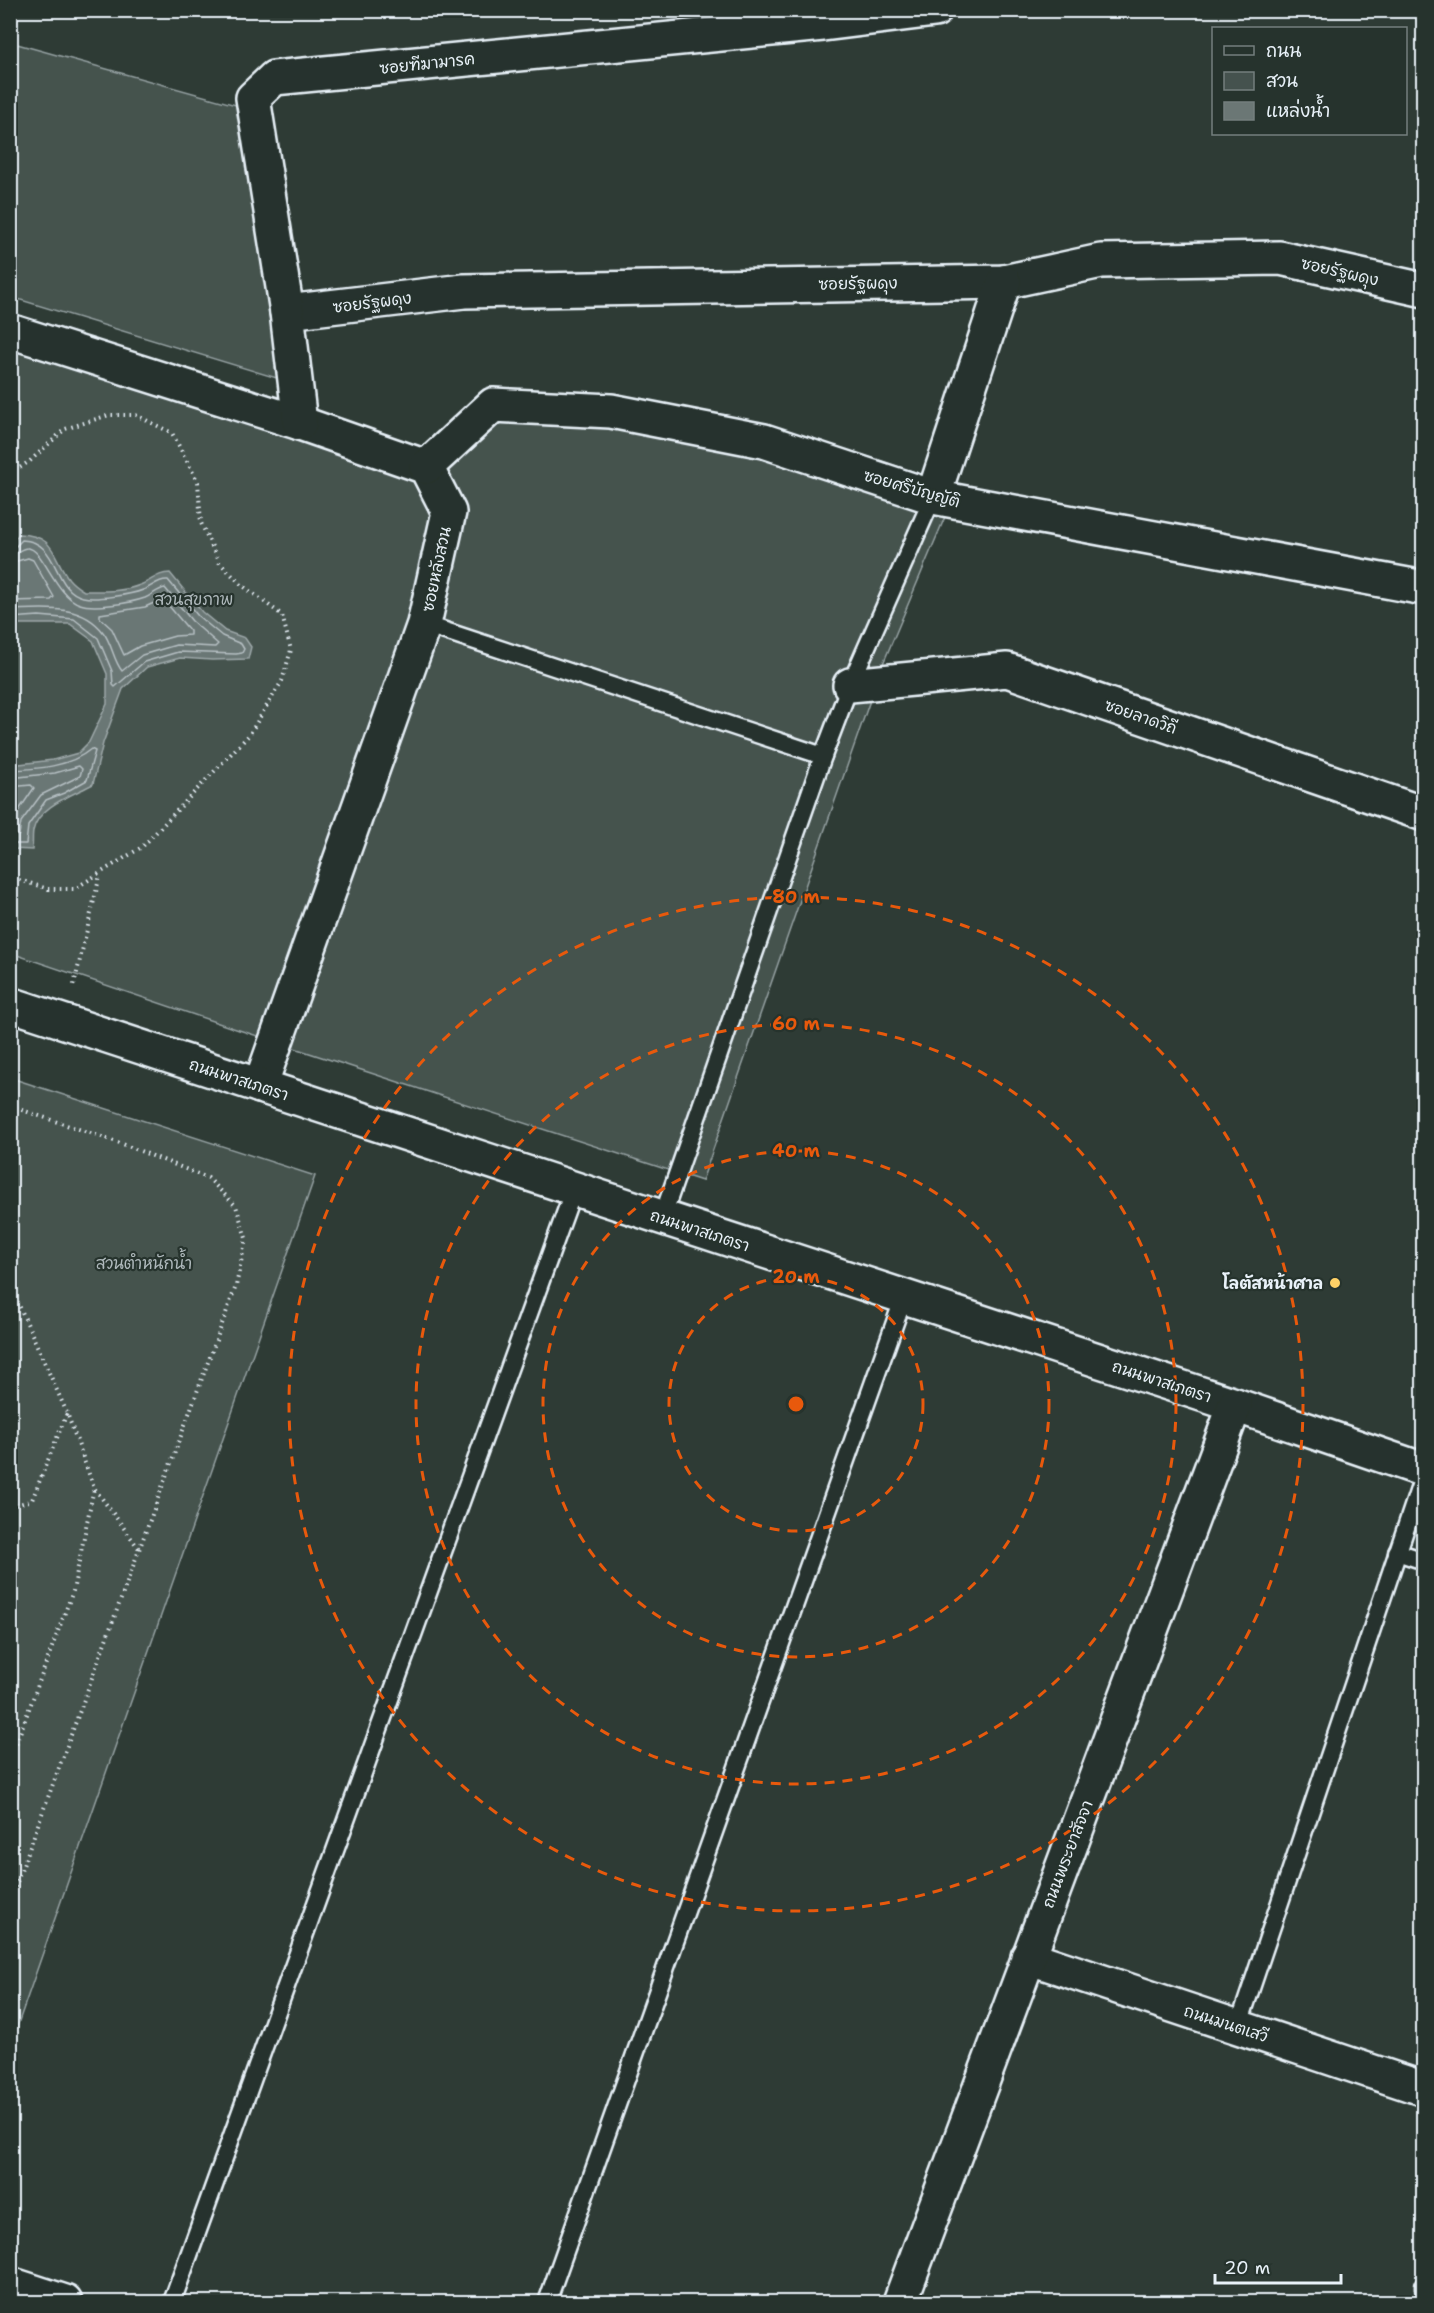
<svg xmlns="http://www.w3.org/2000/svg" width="1434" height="2313" font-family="'Shantell Sans','Playpen Sans Thai',sans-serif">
  <rect width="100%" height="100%" fill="#2e3b35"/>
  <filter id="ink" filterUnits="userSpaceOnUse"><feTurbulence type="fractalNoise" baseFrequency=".0167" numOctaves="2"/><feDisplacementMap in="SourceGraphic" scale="12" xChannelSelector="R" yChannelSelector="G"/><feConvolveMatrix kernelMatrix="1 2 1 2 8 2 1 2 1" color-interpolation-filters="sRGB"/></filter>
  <g filter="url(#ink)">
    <g fill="#45524e" stroke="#96a2a3" stroke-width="1.5">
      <path d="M10,42l226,63 44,274 -269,-82z"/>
      <path d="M11,343l415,141 9,-33 66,-62 118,6 151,30 188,61 -76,180 -180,515 -463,-151 -228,-77z"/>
      <path d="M11,1078l304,98 -304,868 -1,-966z"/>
    </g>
    <path fill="#6b7775" stroke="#9da8a9" stroke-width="1.5" d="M19,534c38,2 32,21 50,45 4,5 10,9 15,12 18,0 39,1 56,-6 12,-4 17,-12 30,-12l32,39 23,19 20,7 6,9 -3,12 -36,1 -32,-2 -33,9 -24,22 -20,54 -10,41c-20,11 -55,22 -60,47 -1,6 0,13 -1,19l-21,-1v-84l42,-5 25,-7 11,-11 18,-38v-30l-14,-33 -23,-17h-59v-81z"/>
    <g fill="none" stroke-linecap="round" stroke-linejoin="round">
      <g stroke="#b6c0c4" stroke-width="1.5">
        <path d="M10,547l6,-1 6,-6c38,1 30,50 61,57 12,3 48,-2 60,-7 9,-3 15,-11 25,-10l30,36 24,20 19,8 3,5 -2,4 -6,1 -58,-2 -34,10 -29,25 -2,-2 -1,-14 -14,-33 -24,-19 -35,-3 -29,2"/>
        <path d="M10,554c7,0 11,-6 17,-6 16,-1 28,48 53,56 13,5 51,-1 65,-6 7,-3 13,-9 20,-10l27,33 26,23 -3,3 -39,-2 -34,10 -20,16c-9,-11 -10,-28 -19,-39 -22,-29 -60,-23 -93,-22"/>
        <path d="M10,563l18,-5 5,2 21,37 -3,3 -41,1"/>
        <path d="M163,599l27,32v4l-15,1 -35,10 -16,9 -12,-26 -12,-11v-4l45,-7z"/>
        <path d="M10,770c27,-1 60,-3 81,-21l4,2 -8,29 -23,13 -18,7 -18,26 -2,18h-16"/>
        <path d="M10,778l45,-5 24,-7 3,3 -2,7 -39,19 -20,27 -2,13 -9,1"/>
        <path d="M10,787l21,-2 3,3 -19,28 -5,10"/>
      </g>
      <defs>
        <g id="lane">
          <path d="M424,624l399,132 -161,462"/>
          <path d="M823,756l27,-71 83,-188"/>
          <path d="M1397,1552l27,9"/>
          <path d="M1238,2027l186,-553"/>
          <path d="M1424,2285v4"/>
          <path d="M172,2302l402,-1113"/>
          <path d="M547,2302l357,-1005"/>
        </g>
        <g id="street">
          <path d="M287,312l177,-21 540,-9 97,-21 179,-3 144,32"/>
          <path d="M10,331l290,92 126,44 23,45 -25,112 -164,462"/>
          <path d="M300,423l-13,-111 -34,-214 21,-20 549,-54 112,-14"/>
          <path d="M426,467l67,-62 118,6 153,30 169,56 491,91"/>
          <path d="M933,497l71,-215"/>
          <path d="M850,685l157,-15 417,144"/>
          <path d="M1028,1957l396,132"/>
        </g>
        <g id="secondary">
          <path d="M10,1004l1225,401 189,65"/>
          <path d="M10,2284l55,18"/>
          <path d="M900,2302l335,-897"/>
        </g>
      </defs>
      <use href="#lane" stroke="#e8f1f8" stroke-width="21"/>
      <use href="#street" stroke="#e8f1f8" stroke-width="38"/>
      <use href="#secondary" stroke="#e8f1f8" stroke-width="38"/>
      <g stroke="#e8f1f8" stroke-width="4" stroke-dasharray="1.5 4.5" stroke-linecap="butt">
        <path d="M10,474l20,-13 35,-32 44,-14h27l36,18 26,49 3,41 18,39 24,24 39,29 9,35 -9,31 -33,54 -107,112 -68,42h-26l-38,-12"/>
        <path d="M74,985l26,-110"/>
        <path d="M10,1106l110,37 88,35 28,28 10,32 -10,48 -226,615"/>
        <path d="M10,1285l57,128 27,75 -21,103 -63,169"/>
        <path d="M95,1489l45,61"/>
        <path d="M10,1507l22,-7 35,-87"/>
      </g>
      <use href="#lane" stroke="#26332d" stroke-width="16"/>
      <use href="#street" stroke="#26332d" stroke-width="33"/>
      <use href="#secondary" stroke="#26332d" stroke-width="33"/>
    </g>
  </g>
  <g fill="none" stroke="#e8590c" stroke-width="3" stroke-dasharray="10 8">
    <circle cx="796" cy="1404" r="127"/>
    <circle cx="796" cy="1404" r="253"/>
    <circle cx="796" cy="1404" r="380"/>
    <circle cx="796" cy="1404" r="507"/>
  </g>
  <circle fill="#ffd166" stroke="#26332d" stroke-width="2" cx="1335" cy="1283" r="6"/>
  <g text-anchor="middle" stroke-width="4.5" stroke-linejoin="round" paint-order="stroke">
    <g font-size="16" fill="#e8f1f8" stroke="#26332d">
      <text transform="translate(427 63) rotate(-6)" y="6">ซอยฑีฆามารค</text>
      <text transform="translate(1340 271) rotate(13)" y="6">ซอยรัฐผดุง</text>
      <text transform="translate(858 283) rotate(-1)" y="6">ซอยรัฐผดุง</text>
      <text transform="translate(372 302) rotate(-7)" y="6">ซอยรัฐผดุง</text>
      <text transform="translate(912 488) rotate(16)" y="6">ซอยศรีบัญญัติ</text>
      <text transform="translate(436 569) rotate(-78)" y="6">ซอยหลังสวน</text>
      <text transform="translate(1141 716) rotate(19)" y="6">ซอยลาดวิถี</text>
      <text transform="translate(239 1079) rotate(18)" y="6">ถนนพาสเภตรา</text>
      <text transform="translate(700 1230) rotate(18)" y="6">ถนนพาสเภตรา</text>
      <text transform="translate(1162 1381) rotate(18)" y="6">ถนนพาสเภตรา</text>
      <text transform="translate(1067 1854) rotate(-69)" y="6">ถนนพระยาสัจจา</text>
      <text transform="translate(1226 2023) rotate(18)" y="6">ถนนมนตเสวี</text>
    </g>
    <g font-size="16" fill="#afb9bc" stroke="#26332d">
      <text x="194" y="605">สวนสุขภาพ</text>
      <text x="144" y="1269">สวนตำหนักน้ำ</text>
    </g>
    <g font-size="16" font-weight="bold" fill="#e8f1f8" stroke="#26332d" text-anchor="end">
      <text x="1323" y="1289">โลตัสหน้าศาล</text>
    </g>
  </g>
  <circle cx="796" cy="1404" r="9" fill="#e8590c" stroke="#26332d" stroke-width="3"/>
  <g font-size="18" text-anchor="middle" font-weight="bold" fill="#e8590c" stroke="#26332d" stroke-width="4.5" stroke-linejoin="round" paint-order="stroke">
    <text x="796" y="903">80 m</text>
    <text x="796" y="1030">60 m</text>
    <text x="796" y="1157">40 m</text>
    <text x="796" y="1283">20 m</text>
  </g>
  <rect width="1434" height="2313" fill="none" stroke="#26332d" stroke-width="36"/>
  <rect x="18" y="18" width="1398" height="2277" fill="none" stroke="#e8f1f8" stroke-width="2" filter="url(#ink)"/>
  <rect x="1212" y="27" width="195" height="108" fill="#26332d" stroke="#747f7e" stroke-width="1.5"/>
  <rect x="1224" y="46" width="30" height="9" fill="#26332d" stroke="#747f7e" stroke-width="1.5"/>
  <text x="1266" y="57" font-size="18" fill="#e8f1f8">ถนน</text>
  <rect x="1224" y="72" width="30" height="18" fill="#45524e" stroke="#747f7e" stroke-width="1.5"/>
  <text x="1266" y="87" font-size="18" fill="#e8f1f8">สวน</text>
  <rect x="1224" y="102" width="30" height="18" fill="#6b7775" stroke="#747f7e" stroke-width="1.5"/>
  <text x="1266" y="117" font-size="18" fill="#e8f1f8">แหล่งน้ำ</text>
  <path d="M1215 2274v9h126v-9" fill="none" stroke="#e8f1f8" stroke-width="3"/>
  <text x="1224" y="2274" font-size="18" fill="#e8f1f8" stroke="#26332d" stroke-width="4.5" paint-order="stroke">20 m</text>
</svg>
